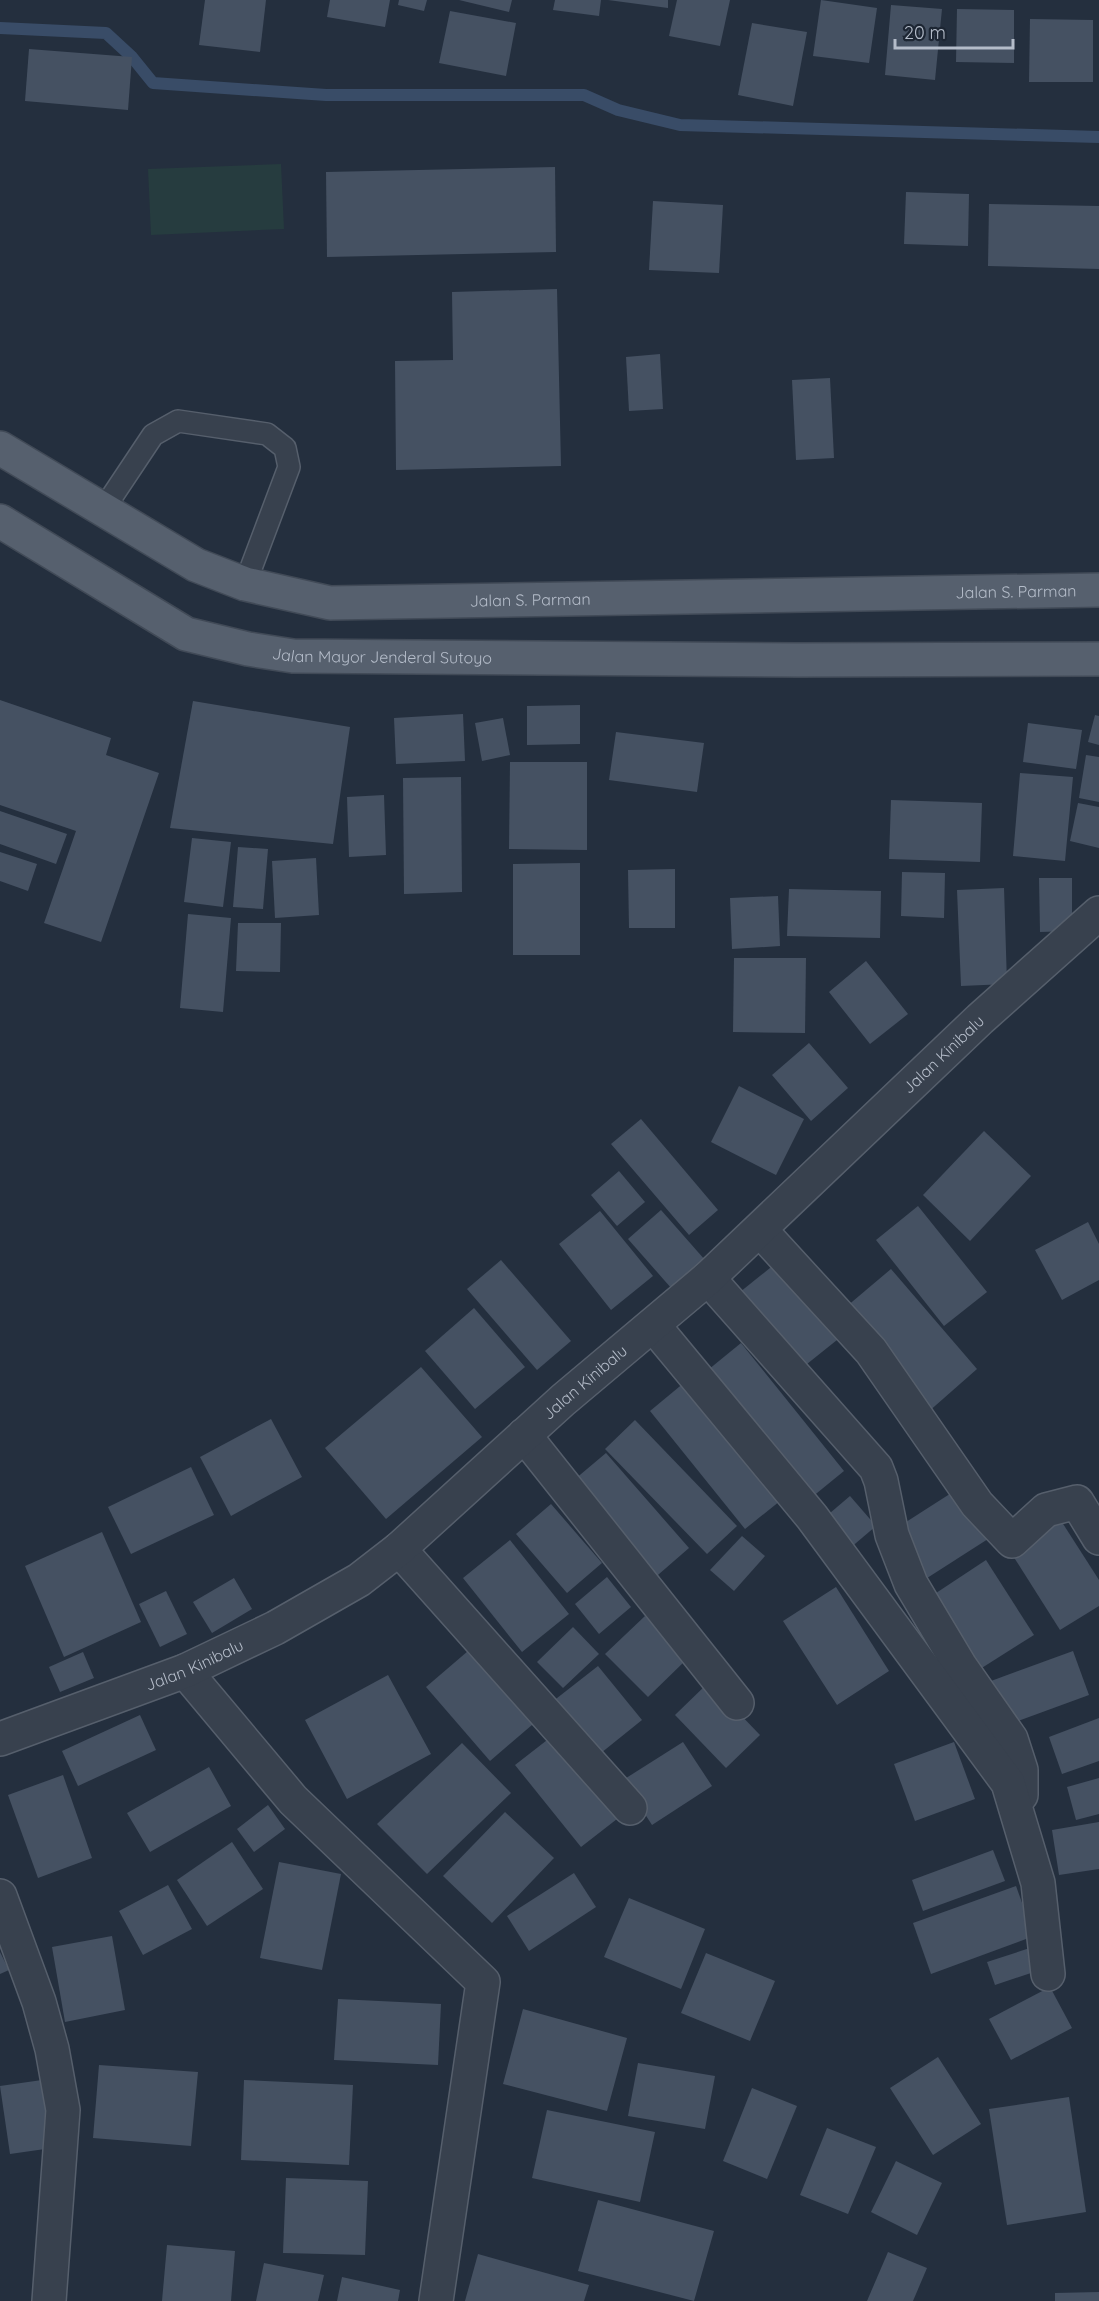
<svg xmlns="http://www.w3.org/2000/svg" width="1099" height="2301" font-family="Quicksand,sans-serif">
  <rect width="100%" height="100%" fill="#242f3e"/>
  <path fill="#263c3f" d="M281,164l3,65 -133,6 -3,-66z"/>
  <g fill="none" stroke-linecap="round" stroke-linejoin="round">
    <path stroke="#394c67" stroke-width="12" d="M0,28l106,5 26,24 21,26 173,12h258l34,15 62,15 419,12"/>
  </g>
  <g fill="#455162">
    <path d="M205,0h61l-6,52 -61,-7z"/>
    <path d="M330,0h60l-5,27 -58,-10z"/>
    <path d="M399,0h28l-3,11 -26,-6z"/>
    <path d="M459,0h53l-3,12z"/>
    <path d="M555,0h46l-2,16 -46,-6z"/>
    <path d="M608,0h60v8z"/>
    <path d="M677,0h53l-10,46 -51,-10z"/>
    <path d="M821,0l56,8 -8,55 -56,-7z"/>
    <path d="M891,5l51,4 -7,71 -50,-5z"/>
    <path d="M957,9l57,1v53l-58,-1z"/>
    <path d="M450,11l66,12 -10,53 -67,-13z"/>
    <path d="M1030,19l63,1v62h-64z"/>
    <path d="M752,23l55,9 -14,74 -55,-11z"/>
    <path d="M29,49l103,8 -4,53 -103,-9z"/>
    <path d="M555,167l1,85 -229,5 -1,-85z"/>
    <path d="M906,192l63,2 -1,52 -64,-2z"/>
    <path d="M653,201l70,4 -4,68 -70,-3z"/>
    <path d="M989,204l110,2v63l-111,-3z"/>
    <path d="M557,289l4,177 -165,4 -1,-109 58,-1 -1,-68z"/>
    <path d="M660,354l3,55 -34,2 -3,-54z"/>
    <path d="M830,378l4,80 -38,2 -4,-80z"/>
    <path d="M0,700l111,38 -5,17 53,18 -58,169 -57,-19 32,-92 -76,-26z"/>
    <path d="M193,701l157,26 -17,117 -163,-16z"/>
    <path d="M580,705v39l-53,1v-39z"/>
    <path d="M463,714l2,47 -69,3 -2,-46z"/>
    <path d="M1095,715l4,1v29l-11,-3z"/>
    <path d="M503,718l7,37 -28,6 -7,-38z"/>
    <path d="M1028,723l54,7 -6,39 -53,-7z"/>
    <path d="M616,732l88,11 -7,49 -88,-12z"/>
    <path d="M1086,755l13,2v45l-20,-4z"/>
    <path d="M510,762h77v88l-78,-1z"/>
    <path d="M1020,773l53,4 -8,84 -52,-5z"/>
    <path d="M461,777l1,115 -58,2 -1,-116z"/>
    <path d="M384,795l2,60 -37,2 -2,-60z"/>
    <path d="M891,800l91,3 -2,59 -91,-3z"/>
    <path d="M1078,803l21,4v41l-29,-7z"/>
    <path d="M0,811l67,23 -11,30 -56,-20z"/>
    <path d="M192,838l39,4 -8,65 -39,-5z"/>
    <path d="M238,847l30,2 -5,60 -30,-2z"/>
    <path d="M0,852l37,12 -9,27 -28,-10z"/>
    <path d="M316,858l3,57 -44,3 -3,-57z"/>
    <path d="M580,863v92h-67v-91z"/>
    <path d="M675,869v59h-46l-1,-58z"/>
    <path d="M902,872l43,1 -1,45 -43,-2z"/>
    <path d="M1039,878h33v53l-32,1z"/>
    <path d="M1004,888l3,96 -46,2 -4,-96z"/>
    <path d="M789,889l92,2 -1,47 -93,-2z"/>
    <path d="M778,896l2,50 -48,3 -2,-51z"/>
    <path d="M188,914l43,4 -8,94 -43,-4z"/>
    <path d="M238,923h43l-1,49 -44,-1z"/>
    <path d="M734,958h72l-1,75 -72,-1z"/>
    <path d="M866,961l42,53 -38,30 -41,-52z"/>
    <path d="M809,1043l39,45 -37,33 -39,-46z"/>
    <path d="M739,1086l65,33 -28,56 -65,-33z"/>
    <path d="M641,1119l77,91 -29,25 -78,-91z"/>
    <path d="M984,1131l47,45 -61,65 -47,-46z"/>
    <path d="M619,1171l26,31 -28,24 -26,-31z"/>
    <path d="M918,1206l69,86 -43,34 -68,-86z"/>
    <path d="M661,1210l44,50 -33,29 -44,-50z"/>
    <path d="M600,1211l53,65 -42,34 -52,-66z"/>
    <path d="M1088,1222l11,22v36l-37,20 -27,-50z"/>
    <path d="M501,1260l70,81 -34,29 -70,-81z"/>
    <path d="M780,1260l62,76 -40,32 -62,-76z"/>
    <path d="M891,1269l86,100 -50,44 -87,-101z"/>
    <path d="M474,1308l51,59 -50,42 -50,-58z"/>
    <path d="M741,1343l103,128 -38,31 -103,-128z"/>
    <path d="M421,1367l61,70 -96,82 -61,-71z"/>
    <path d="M685,1382l95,119 -35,28 -95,-118z"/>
    <path d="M271,1419l31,58 -71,39 -31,-59z"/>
    <path d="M635,1420l102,106 -30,28 -102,-105z"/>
    <path d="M606,1453l83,95 -38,33 -83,-96z"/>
    <path d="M191,1467l23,48 -83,39 -23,-47z"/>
    <path d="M956,1490l32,49 -64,41 -32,-49z"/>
    <path d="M850,1496l26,30 -27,23 -26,-30z"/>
    <path d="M551,1504l51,59 -35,30 -51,-59z"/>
    <path d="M1058,1516l41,64v26l-39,24 -52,-82z"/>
    <path d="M102,1532l39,90 -77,35 -39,-91z"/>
    <path d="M742,1536l23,20 -31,35 -24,-21z"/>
    <path d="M510,1540l59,74 -47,38 -59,-74z"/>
    <path d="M986,1560l48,75 -57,36 -47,-74z"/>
    <path d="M607,1577l24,30 -32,27 -24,-30z"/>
    <path d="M234,1578l18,31 -40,24 -19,-31z"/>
    <path d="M836,1587l53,84 -52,34 -54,-84z"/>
    <path d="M166,1591l21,43 -27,13 -21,-43z"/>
    <path d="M645,1616l42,43 -39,38 -43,-43z"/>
    <path d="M573,1627l26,27 -36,34 -26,-26z"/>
    <path d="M475,1645l64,74 -49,42 -64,-74z"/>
    <path d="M1073,1651l16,44 -82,30 -16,-44z"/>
    <path d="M83,1652l11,26 -34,14 -11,-25z"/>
    <path d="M598,1666l44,54 -46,37 -44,-55z"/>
    <path d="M388,1675l43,79 -84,45 -42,-79z"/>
    <path d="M709,1682l51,53 -34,33 -51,-53z"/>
    <path d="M140,1715l16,35 -78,36 -16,-35z"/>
    <path d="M1099,1718v43l-37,13 -13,-37z"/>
    <path d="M551,1737l66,82 -36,28 -66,-82z"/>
    <path d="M683,1742l29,44 -60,39 -29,-45z"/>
    <path d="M954,1742l21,57 -60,22 -21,-57z"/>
    <path d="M462,1743l49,50 -84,81 -50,-50z"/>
    <path d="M209,1767l22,39 -81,46 -23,-39z"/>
    <path d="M63,1775l29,83 -54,20 -30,-83z"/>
    <path d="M1099,1778v36l-23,6 -9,-33z"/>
    <path d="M268,1805l17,24 -31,23 -17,-23z"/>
    <path d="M505,1812l49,46 -62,65 -49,-47z"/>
    <path d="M1099,1822v47l-40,6 -7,-45z"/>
    <path d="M232,1842l31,47 -56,37 -30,-46z"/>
    <path d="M993,1850l12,31 -82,30 -11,-31z"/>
    <path d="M279,1862l62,12 -19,96 -62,-12z"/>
    <path d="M574,1873l22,34 -67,44 -22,-35z"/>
    <path d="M168,1885l24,44 -49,26 -24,-44z"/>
    <path d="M1016,1886l18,50 -103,38 -18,-51z"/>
    <path d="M629,1898l76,31 -24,60 -77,-32z"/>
    <path d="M112,1936l13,74 -60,12 -13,-75z"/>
    <path d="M1036,1946l7,23 -48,16 -8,-23z"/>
    <path d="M0,1952l9,18 -9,4z"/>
    <path d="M706,1953l69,28 -25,60 -69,-28z"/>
    <path d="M1050,1987l22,41 -61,32 -22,-41z"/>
    <path d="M338,1999l103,5 -3,61 -104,-5z"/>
    <path d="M523,2009l104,29 -20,73 -104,-27z"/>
    <path d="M938,2057l43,67 -48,31 -43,-67z"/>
    <path d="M638,2063l77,13 -10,53 -77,-13z"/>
    <path d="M99,2065l99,7 -7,74 -98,-8z"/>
    <path d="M49,2079l10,68 -49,7 -10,-68z"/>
    <path d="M244,2080l109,5 -4,80 -108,-5z"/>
    <path d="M752,2088l45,18 -30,73 -44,-18z"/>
    <path d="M1069,2097l17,115 -79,13 -18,-116z"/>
    <path d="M547,2110l108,22 -15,70 -108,-24z"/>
    <path d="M827,2128l49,19 -28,67 -48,-19z"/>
    <path d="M896,2161l46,22 -25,52 -46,-23z"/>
    <path d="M286,2178l82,3 -3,74 -82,-2z"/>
    <path d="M598,2200l116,31 -20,70 -116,-30z"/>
    <path d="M167,2245l68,6 -4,50h-69z"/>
    <path d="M888,2252l39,16 -14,33h-46z"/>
    <path d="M478,2254l111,31 -5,16h-119z"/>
    <path d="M264,2263l60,12 -6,26h-62z"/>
    <path d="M342,2277l58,13 -2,11h-61z"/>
    <path d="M1099,2292v9h-44v-8z"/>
  </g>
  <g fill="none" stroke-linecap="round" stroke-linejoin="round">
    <defs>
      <path id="lane" d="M103,510l50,-75 25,-14 89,13 18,14 4,19 -44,117"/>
      <g id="street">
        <path d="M760,1230l111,121 106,153 35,37 34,-31 31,-8 22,36"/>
        <path d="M708,1278l168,190 5,13 11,54 19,49 49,82 51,73 10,31v25"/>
        <path d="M653,1325l159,192 196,266 30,100 10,91"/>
        <path d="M524,1435l213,268"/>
        <path d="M399,1549l231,259"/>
        <path d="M185,1671l108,129 190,182 -47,319"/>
        <path id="s1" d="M0,1739l185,-68 90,-43 84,-48 40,-31 164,-149 145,-122 272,-259 119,-106"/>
        <path d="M0,1896l39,106 13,47 11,61 -14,191"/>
      </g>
      <g id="primary">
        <path id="s2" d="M0,448l196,117 49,19 85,19 769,-13"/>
        <path id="s3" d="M0,521l186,113 62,15 45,7 505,4 301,-1"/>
      </g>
    </defs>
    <use href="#lane" stroke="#565f6c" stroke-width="24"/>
    <use href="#street" stroke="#565f6c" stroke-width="36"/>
    <use href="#primary" stroke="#414a57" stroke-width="36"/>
    <use href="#lane" stroke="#38414e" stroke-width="21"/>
    <use href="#street" stroke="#38414e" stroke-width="33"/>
    <use href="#primary" stroke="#56606e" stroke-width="33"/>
  </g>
  <g text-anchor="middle" stroke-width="5" stroke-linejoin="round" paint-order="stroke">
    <g font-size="16" fill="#b4bcc9" stroke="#1d2633">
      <text dy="6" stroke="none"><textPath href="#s2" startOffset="1054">Jalan S. Parman</textPath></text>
      <text dy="6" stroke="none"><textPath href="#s2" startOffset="568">Jalan S. Parman</textPath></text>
      <text dy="6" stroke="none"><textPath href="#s3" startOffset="416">Jalan Mayor Jenderal Sutoyo</textPath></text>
      <text dy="6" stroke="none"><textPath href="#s1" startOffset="1180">Jalan Kinibalu</textPath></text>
      <text dy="6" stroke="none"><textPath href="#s1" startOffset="694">Jalan Kinibalu</textPath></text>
      <text dy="6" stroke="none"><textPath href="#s1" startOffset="208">Jalan Kinibalu</textPath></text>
    </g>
  </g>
  <path d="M895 39v9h118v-9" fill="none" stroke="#b4bcc9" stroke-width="3"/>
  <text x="904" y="39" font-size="18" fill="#b4bcc9" stroke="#1d2633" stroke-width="4.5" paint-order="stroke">20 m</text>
</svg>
